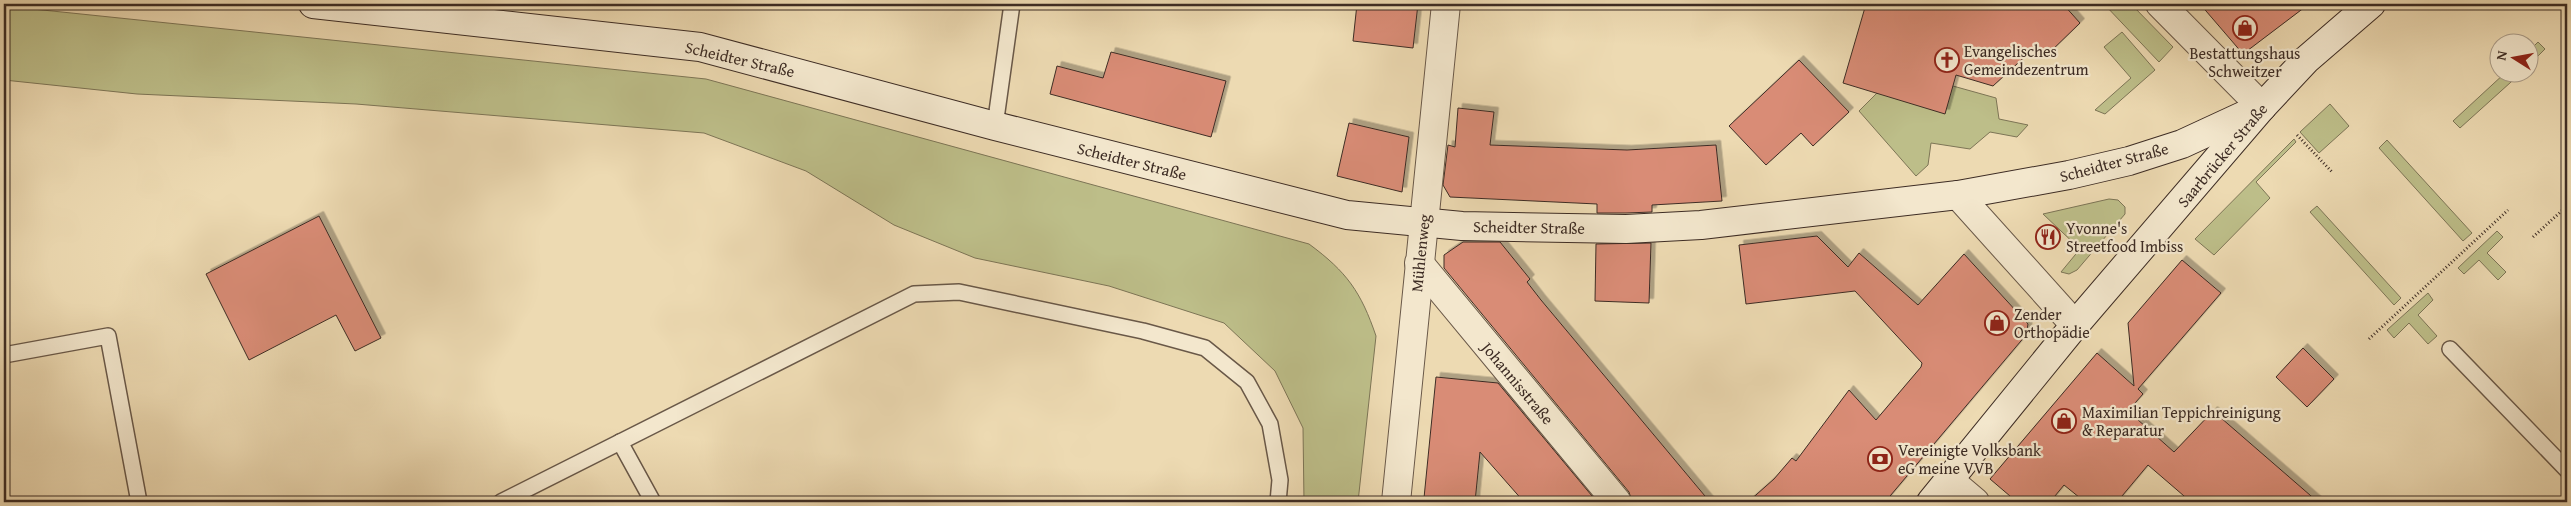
<svg xmlns="http://www.w3.org/2000/svg" width="2571" height="506" font-family="'Gentium Book Plus',serif">
  <defs>
    <filter id="shadow"><feDropShadow dx="4.5" dy="-4.5" stdDeviation="0" flood-color="#0004"/></filter>
  </defs>
  <rect width="100%" height="100%" fill="#eddab2"/>
  <filter id="stains"><feTurbulence type="fractalNoise" baseFrequency=".004" numOctaves="4"/><feColorMatrix values="0 0 0 0 .2 0 0 0 0 .09 0 0 0 0 .02 0 0 0 .5 -.17"/></filter>
  <radialGradient id="worn" r=".72"><stop offset=".6" stop-color="#630" stop-opacity="0"/><stop offset="1" stop-color="#630" stop-opacity=".3"/></radialGradient>
  <g fill="#bdbe89" stroke="#7d7556">
    <path d="M2104,4h27l42,43 -14,15z"/>
    <path d="M4,6l702,73 603,165c38,28 52,48 67,92l-18,166h-54l-1,-74 -28,-57 -51,-48 -115,-37 -134,-28 -81,-33 -88,-54 -102,-38 -348,-29 -219,-10 -133,-14z"/>
    <path d="M2122,32l33,38 -50,44 -10,-4 36,-32 -27,-31z"/>
    <path d="M2538,42l7,7 -16,16v-14z"/>
    <path d="M2505,73h16l-61,55 -7,-7z"/>
    <path d="M1953,86l43,12 3,21 29,6 -11,12 -27,-5 -20,17 -39,-6 -3,22 -12,11 -57,-65 18,-18z"/>
    <path d="M2330,104l19,22 -30,27 -19,-21z"/>
    <path d="M2294,139l2,3 -40,40 14,16 -56,57 -19,-16z"/>
    <path d="M2387,140l85,93 -9,8 -84,-93z"/>
    <path d="M2109,199l9,1 7,7v7l-48,56 -8,4 -8,-2 19,-23 -37,-35z"/>
    <path d="M2317,206l84,92 -7,7 -84,-93z"/>
    <path d="M2497,231l6,6 -16,16 19,19 -8,8 -19,-20 -15,14 -6,-6z"/>
    <path d="M2428,293l5,7 -15,15 19,21 -9,8 -19,-21 -15,15 -7,-8z"/>
  </g>
  <g fill="#d98c76" stroke="#3d2c24" filter="url(#shadow)">
    <path d="M1357,4h61l-5,44 -60,-7z"/>
    <path d="M1866,4h197l17,19 -34,33 -16,-4 -37,34 -37,-11 -11,39 -102,-31z"/>
    <path d="M2200,4h109l-66,50z"/>
    <path d="M1111,52l115,29 -15,56 -161,-43 7,-28 46,12z"/>
    <path d="M1799,60l50,52 -36,34 -12,-13 -35,32 -37,-39z"/>
    <path d="M1458,108l36,4 -4,33 137,5 89,-5 6,56 -70,4v7l-26,1h-29v-9l-147,-7 -7,-12 5,-40 7,2z"/>
    <path d="M1349,123l60,14 -7,55 -65,-16z"/>
    <path d="M319,216l62,122 -26,13 -19,-36 -87,45 -43,-86z"/>
    <path d="M1817,236l31,31 11,-14 59,52 46,-51 64,70 -2,11 -141,167h-137l26,-23 18,-21 4,3 53,-71 27,30 45,-53 1,-4 -67,-72 -109,13 -7,-59z"/>
    <path d="M1463,242h37l30,37 -3,3 14,18 169,202h-78l-3,-10 -185,-224v-13z"/>
    <path d="M1651,243l-2,60 -54,-2 1,-57z"/>
    <path d="M2182,260l39,33 -83,96 5,5 -15,17 46,41 39,-41 105,91h-127l-43,-37 -31,37h-32l-21,-17 -14,17h-33l-27,-23 107,-126 37,33 -6,-63z"/>
    <path d="M2303,348l31,31 -27,28 -31,-30z"/>
    <path d="M1436,377l62,6 99,119h-73l-44,-50 -5,50 -51,-4z"/>
  </g>
  <g fill="none" stroke-linecap="round" stroke-linejoin="round">
    <defs>
      <g id="service">
        <path d="M995,126l17,-122"/>
        <path d="M2450,349l117,121"/>
        <path d="M4,355l104,-19 31,166"/>
        <path d="M620,442l33,60"/>
        <path d="M501,502l413,-208 45,-2 184,39 62,17 42,34 23,42 10,56 -2,22"/>
      </g>
      <g id="minor">
        <path d="M2160,4l102,103"/>
        <path d="M1958,195l117,130"/>
        <path d="M1419,263l198,239"/>
        <path d="M1949,480l26,22"/>
      </g>
      <path id="tertiary" d="M1396,502l50,-498"/>
      <g id="secondary">
        <path d="M313,4l387,43 295,79 352,89 115,11 164,3 75,-4 257,-30 111,-20 60,-14 53,-17 80,-37"/>
        <path d="M1931,502l144,-177 187,-218 44,-47 65,-56"/>
      </g>
    </defs>
    <use href="#service" stroke="#695848" stroke-width="18"/>
    <use href="#minor" stroke="#695848" stroke-width="30"/>
    <use href="#tertiary" stroke="#695848" stroke-width="30"/>
    <use href="#secondary" stroke="#3d2c24" stroke-width="30"/>
    <g stroke="#3d2c24" stroke-width="3" stroke-dasharray="1 2.5" stroke-linecap="butt">
      <path d="M2297,135l36,38"/>
      <path d="M2533,237l34,-31"/>
      <path d="M2369,339l139,-129"/>
    </g>
    <use href="#service" stroke="#f3e7cd" stroke-width="15"/>
    <use href="#minor" stroke="#f3e7cd" stroke-width="28"/>
    <use href="#tertiary" stroke="#f3e7cd" stroke-width="28"/>
    <use href="#secondary" stroke="#f3e7cd" stroke-width="28"/>
  </g>
  <defs>
    <symbol id="shop-ring" viewBox="-11 -11 22 22"><circle r="9.5" fill="#f3e7cd" stroke="#8f2418" stroke-width="1.5"/><path d="M-5-2.5h2.3a2.7 3.5 0 0 1 5.4 0H5L5.5 6h-11ZM-1.5-2.5h3a1.5 2.3 0 0 0-3 0Z" fill="#8f2418"/></symbol>
    <symbol id="church-ring" viewBox="-11 -11 22 22"><circle r="9.5" fill="#f3e7cd" stroke="#8f2418" stroke-width="1.5"/><path d="M-1.2-6h2.4v3.5h3.3v2.4h-3.3V6h-2.4V-.1h-3.3v-2.4h3.3Z" fill="#8f2418"/></symbol>
    <symbol id="restaurant-ring" viewBox="-11 -11 22 22"><circle r="9.5" fill="#f3e7cd" stroke="#8f2418" stroke-width="1.5"/><path d="M-5-6h1v4h1v-4h1v4h1v-4h1v5L-1.5 .5V6h-2V.5L-5-1ZM5-6V6H3V1.5H1.5Q1.5-4 5-6Z" fill="#8f2418"/></symbol>
    <symbol id="bank-ring" viewBox="-11 -11 22 22"><circle r="9.5" fill="#f3e7cd" stroke="#8f2418" stroke-width="1.5"/><path d="M-6-4H6V4H-6ZM0-2.3a2.3 2.3 0 1 0 0 4.6a2.3 2.3 0 1 0 0-4.6Z" fill="#8f2418"/></symbol>
  </defs>
  <g fill-rule="evenodd">
    <use href="#shop-ring" x="2231" y="14" width="28" height="28"/>
    <use href="#church-ring" x="1933" y="46" width="28" height="28"/>
    <use href="#restaurant-ring" x="2034" y="223" width="28" height="28"/>
    <use href="#shop-ring" x="1983" y="309" width="28" height="28"/>
    <use href="#shop-ring" x="2050" y="407" width="28" height="28"/>
    <use href="#bank-ring" x="1866" y="445" width="28" height="28"/>
  </g>
  <g text-anchor="middle" stroke-width="4.5" stroke-linejoin="round" paint-order="stroke">
    <g font-size="16" fill="#3d2c24" stroke="#f3e7cd" text-anchor="start">
      <text x="1964" y="57">Evangelisches<tspan x="1964" dy="18">Gemeindezentrum</tspan></text>
      <text x="2245" y="59" text-anchor="middle">Bestattungshaus<tspan x="2245" dy="18">Schweitzer</tspan></text>
      <text x="2066" y="234">Yvonne's<tspan x="2066" dy="18">Streetfood Imbiss</tspan></text>
      <text x="2014" y="320">Zender<tspan x="2014" dy="18">Orthopädie</tspan></text>
      <text x="2082" y="418">Maximilian Teppichreinigung<tspan x="2082" dy="18">&amp; Reparatur</tspan></text>
      <text x="1898" y="456">Vereinigte Volksbank<tspan x="1898" dy="18">eG meine VVB</tspan></text>
    </g>
    <g font-size="16" fill="#3d2c24" stroke="#f3e7cd">
      <text transform="translate(740 59) rotate(13)" y="6">Scheidter Straße</text>
      <text transform="translate(2222 155) rotate(-50)" y="6">Saarbrücker Straße</text>
      <text transform="translate(1132 161) rotate(14)" y="6">Scheidter Straße</text>
      <text transform="translate(2114 162) rotate(-15)" y="6">Scheidter Straße</text>
      <text transform="translate(1529 227) rotate(1)" y="6">Scheidter Straße</text>
      <text transform="translate(1420 253) rotate(-84)" y="6">Mühlenweg</text>
      <text transform="translate(1518 383) rotate(50)" y="6">Johannisstraße</text>
    </g>
  </g>
  <rect width="2571" height="506" fill="none" stroke="#eddab2" stroke-width="20"/>
  <rect x="5" y="5" width="2561" height="496" fill="none" stroke="#3d2c24" stroke-width="2.5"/>
  <rect x="10" y="10" width="2551" height="486" fill="none" stroke="#3d2c24"/>
  <g transform="translate(2514 58) rotate(281)"><circle r="24" fill="#f3e7cd" stroke="#aa9c89"/>
  <path d="M0-4L9 19L0 12L-9 19Z" fill="#8f2418"/>
  <text y="-8" font-size="14" font-weight="bold" text-anchor="middle" fill="#3d2c24">N</text>
  </g>
  <rect width="100%" height="100%" filter="url(#stains)"/>
  <rect width="100%" height="100%" fill="url(#worn)"/>
</svg>
